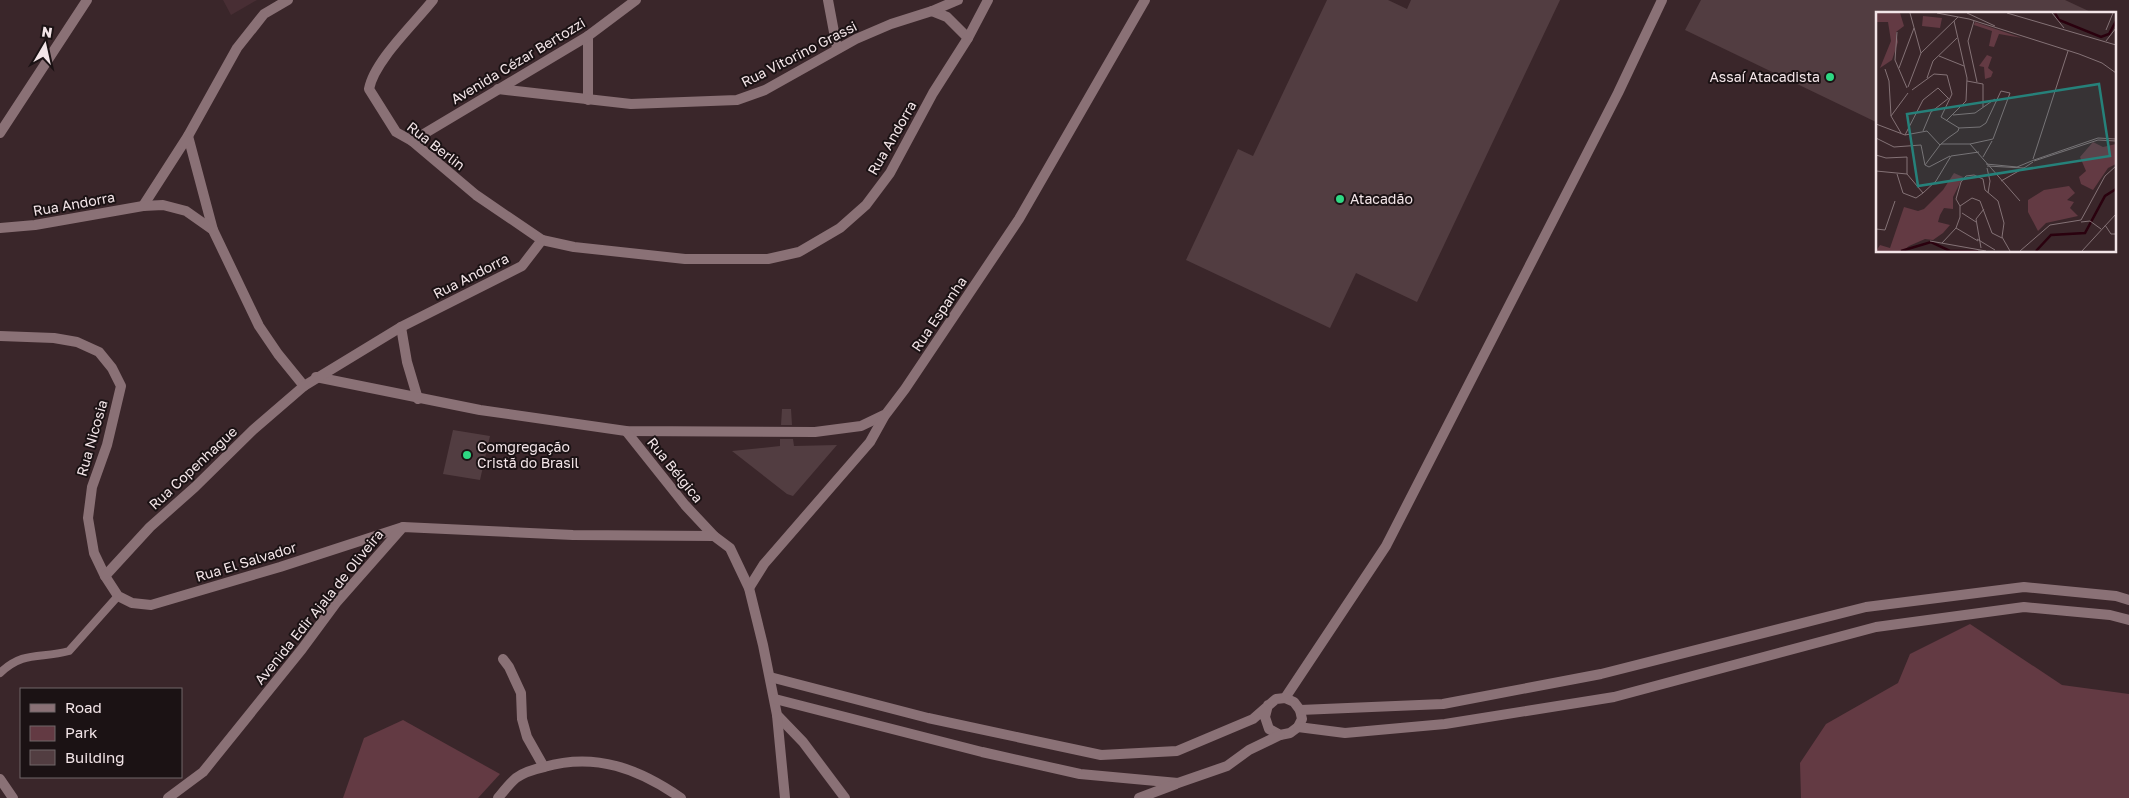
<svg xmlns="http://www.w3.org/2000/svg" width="2129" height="798" font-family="'Golos Text',sans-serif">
  <rect width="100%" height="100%" fill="#3a262a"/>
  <path fill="#482e34" d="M223,0h34l-26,15z"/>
  <g fill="#633a43">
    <path d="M1970,624l92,61 67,9v104h-328l-1,-35 26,-39 72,-41 12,-29z"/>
    <path d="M403,720l97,54 -22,24h-135l21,-60z"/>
  </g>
  <g fill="#523d41">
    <path d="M1327,0h61l19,9 4,-9h149l-143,302 -61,-29 -26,55 -144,-68 52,-111 15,7z"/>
    <path d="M1701,0h364l30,14h-217v109l-193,-93z"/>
    <path d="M782,409h9l1,16h-11z"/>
    <path d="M453,430l37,6 -10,44 -37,-6z"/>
    <path d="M780,439h13l1,7 43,-1 -44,51 -6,-2 -55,-43 48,-5z"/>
  </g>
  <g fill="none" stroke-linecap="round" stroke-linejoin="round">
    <path stroke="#8a7176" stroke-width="8" d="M0,673c24,-23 41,-14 69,-22l49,-55"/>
    <g stroke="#8a7176" stroke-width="10">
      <path d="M433,0c-18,23 -59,61 -64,89l27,43 16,9 64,54 66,45"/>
      <path d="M828,0l9,48"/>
      <path d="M932,11l15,6 21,21"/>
      <path d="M588,36v64"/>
      <path d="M498,89l133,15 106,-4 28,-10 91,-51 35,-15 41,-13 26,-11"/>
      <path d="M0,133l87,-133"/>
      <path d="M188,136l25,94"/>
      <path d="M412,141l176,-105 48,-36"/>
      <path d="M143,206l45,-70 49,-88 27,-34 24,-14"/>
      <path d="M0,228l35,-3 108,-19 20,-1 23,6 27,19 46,96 19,28 26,32"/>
      <path d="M401,327l6,35 11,37"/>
      <path d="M0,336l54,2 23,4 22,10 13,16 9,18 -14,59 -15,42 -4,31 6,35 11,23 13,20 14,7 19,2 129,-38 123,-40"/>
      <path d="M316,377l164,33 146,21 189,1 46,-6 25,-12 19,-25 114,-170 126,-219"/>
      <path d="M626,431l59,74 29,31 16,12 19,40 14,57 14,70 26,27 42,56"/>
      <path d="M105,576l45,-49 45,-40 58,-57 51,-44 97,-59 121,-61 20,-26 32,7 111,12h83l31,-7 41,-24 26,-23 24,-32 43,-80 35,-55 20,-38"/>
      <path d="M749,588l15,-24 106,-122 15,-27"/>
      <path d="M503,659l6,8 12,26 1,26 5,18 17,30"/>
      <path d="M770,677l158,41 173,37 76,-4 76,-32 23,-20 9,-1 9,4 6,8 2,9 -4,8 -8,6 -10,2 -11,-6 -4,-12 3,-12"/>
      <path d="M1285,698l101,-152 232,-453 44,-93"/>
      <path d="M775,699l207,53 98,22 98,9 49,-17 22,-16 31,-15"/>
      <path d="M1300,710l143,-6 158,-30 265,-67 158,-20 92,9 13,4"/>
      <path d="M777,715l8,83"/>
      <path d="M1298,727l47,6 100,-9 169,-27 262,-70 148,-20 86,8 19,5"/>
      <path d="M0,779l13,19"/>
      <path d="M168,798l35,-26 99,-123 34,-46 67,-76 170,8 141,1"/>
      <path d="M498,798c5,-6 11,-14 18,-20 8,-6 19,-9 28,-11 52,-15 95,2 137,31"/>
      <path d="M1139,798l37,-14"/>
    </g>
  </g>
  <g fill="#2ed883" stroke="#1b1214" stroke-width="2">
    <circle cx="1830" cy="77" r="5"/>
    <circle cx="1340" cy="199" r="5"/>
    <circle cx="467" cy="455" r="5"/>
  </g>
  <g text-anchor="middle" stroke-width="4" stroke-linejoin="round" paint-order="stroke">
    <g font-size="14" fill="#f3e5e8" stroke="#1b1214">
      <text transform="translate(799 54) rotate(-27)" y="5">Rua Vitorino Grassi</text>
      <text transform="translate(518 61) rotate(-31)" y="5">Avenida Cézar Bertozzi</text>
      <text transform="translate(892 138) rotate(-60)" y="5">Rua Andorra</text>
      <text transform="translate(436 146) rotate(38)" y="5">Rua Berlin</text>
      <text transform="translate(74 204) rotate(-10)" y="5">Rua Andorra</text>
      <text transform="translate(471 276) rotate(-27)" y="5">Rua Andorra</text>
      <text transform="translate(939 314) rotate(-56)" y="5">Rua Espanha</text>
      <text transform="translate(92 438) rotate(-74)" y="5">Rua Nicosia</text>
      <text transform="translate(193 468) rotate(-43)" y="5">Rua Copenhague</text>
      <text transform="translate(675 470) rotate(51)" y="5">Rua Bélgica</text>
      <text transform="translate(246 562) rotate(-17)" y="5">Rua El Salvador</text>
      <text transform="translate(319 607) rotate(-51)" y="5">Avenida Edir Ajala de Oliveira</text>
    </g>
    <g font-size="14" fill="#f3e5e8" stroke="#1b1214" text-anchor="start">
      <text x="1820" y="82" text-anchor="end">Assaí Atacadista</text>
      <text x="1350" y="204">Atacadão</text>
      <text x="477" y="452">Comgregação<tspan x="477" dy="16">Cristã do Brasil</tspan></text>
    </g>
  </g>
  <g transform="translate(1876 12)">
    <rect width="240" height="240" fill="#3a262a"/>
    <path d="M0,1h24l4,13 -8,6 2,10 -6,18 -12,8 11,-27 -3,-19h-12zM47,4l19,2 -2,10 -18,-2zM99,10l47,16 -23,-4 -5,13 -5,-1 3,-15 -18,-6zM111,43l5,2 -4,11 5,4 -2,5 -6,2 -1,-12 -5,-1zM217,130l10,5 13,-3v20l-8,4 -15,22 -12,-6 -2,-7 7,-6 -6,-14zM78,161l9,4 -10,20v12l-9,-1 -4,7 -2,7 12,3 -7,8 -10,7 -8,-1 -16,7 -6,5h-27l4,-6 10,3 14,-41 14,4 6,-2 19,-19zM193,174l6,7 -8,7 7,2 -4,6 8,8 -32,7 -8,8 -10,-19v-12l16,-10z" fill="#633a43"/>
    <path fill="none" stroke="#2a010e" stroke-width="2.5" d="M179,1l4,7 42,17 8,-3 7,-13M25,239l30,-9 19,9h28M160,239l15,-16 34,-2 20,-37 11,-7"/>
    <path fill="none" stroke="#847276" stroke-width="1" d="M34,1l11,40M61,1l32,6 110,35 23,9 14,10M91,1l28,13M131,1l109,32M176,1l12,15M98,9l-6,20 9,41M230,18l7,-17M21,20l-2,28 12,28M230,29l10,-13M63,44l25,10M23,56l15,-40M9,57l4,12 2,35M51,66l6,-17 24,-23M91,69l16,3v23M32,75l13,-34 37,-36M36,78l22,-16 13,1 5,19 -11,23 18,11M77,103l22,-2 20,-14M70,109l20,-20 1,-23 -13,-57M0,112l29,11 22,-4 13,14M47,119l8,-19 18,-14M25,121l-10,-17 17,-23M29,123l18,-35 15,-12 10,10M0,126l18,9 27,-2 4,20M94,132l50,57M0,143l10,3 21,-1v17M107,145l9,-16M157,147l35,-108M158,148l64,-22 18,1M158,149l64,-21 18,1M110,152l31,3 17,-7M49,153l15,-20 1,-1 7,-6 10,-7 1,-3 21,-1 6,-4 15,-32 9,2 -17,46 -23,5h-29M49,153l4,2 21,-11M111,154l37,2 9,-6M111,156l3,13 -2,12M0,159l31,3M21,162l6,19 13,5 7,-5M31,162l16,19 13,-12 15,-25 28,-4M125,169l23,-13M84,194l12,-8 8,3 12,32 10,5M86,201l14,9M205,210l9,-1 11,8M229,213l6,9h5M80,216l22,13M0,217l9,1 10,-29M101,227l18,11M54,229l56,10M66,231l14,-15 4,-11v-11l-4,-7 5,-17 5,-6 8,-1 9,4 2,11 13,11 6,22 -2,14 8,14M105,236l-5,-29 8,-10M144,239l30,-26 31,-5 24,-44 11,-10M206,239l34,-37"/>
    <path fill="#26817a" fill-opacity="0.15" stroke="#26817a" stroke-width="2.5" d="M223,72l11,72 -192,30 -11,-72z"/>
    <rect width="240" height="240" fill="none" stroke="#f3e5e8" stroke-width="2.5"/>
  </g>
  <rect x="20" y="688" width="162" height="90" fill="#1b1214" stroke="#716669"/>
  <rect x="30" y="704" width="25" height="8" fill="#8a7176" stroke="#716669"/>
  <text x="65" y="713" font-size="15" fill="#f3e5e8">Road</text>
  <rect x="30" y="726" width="25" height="15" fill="#633a43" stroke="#716669"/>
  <text x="65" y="738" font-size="15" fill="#f3e5e8">Park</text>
  <rect x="30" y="750" width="25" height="15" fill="#523d41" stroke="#716669"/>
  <text x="65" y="763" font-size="15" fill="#f3e5e8">Building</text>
  <g transform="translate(45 45) rotate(9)" stroke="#1b1214" stroke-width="4" paint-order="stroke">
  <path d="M0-4L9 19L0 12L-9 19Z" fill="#f3e5e8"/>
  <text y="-8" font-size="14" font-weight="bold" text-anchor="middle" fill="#f3e5e8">N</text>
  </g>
</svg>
